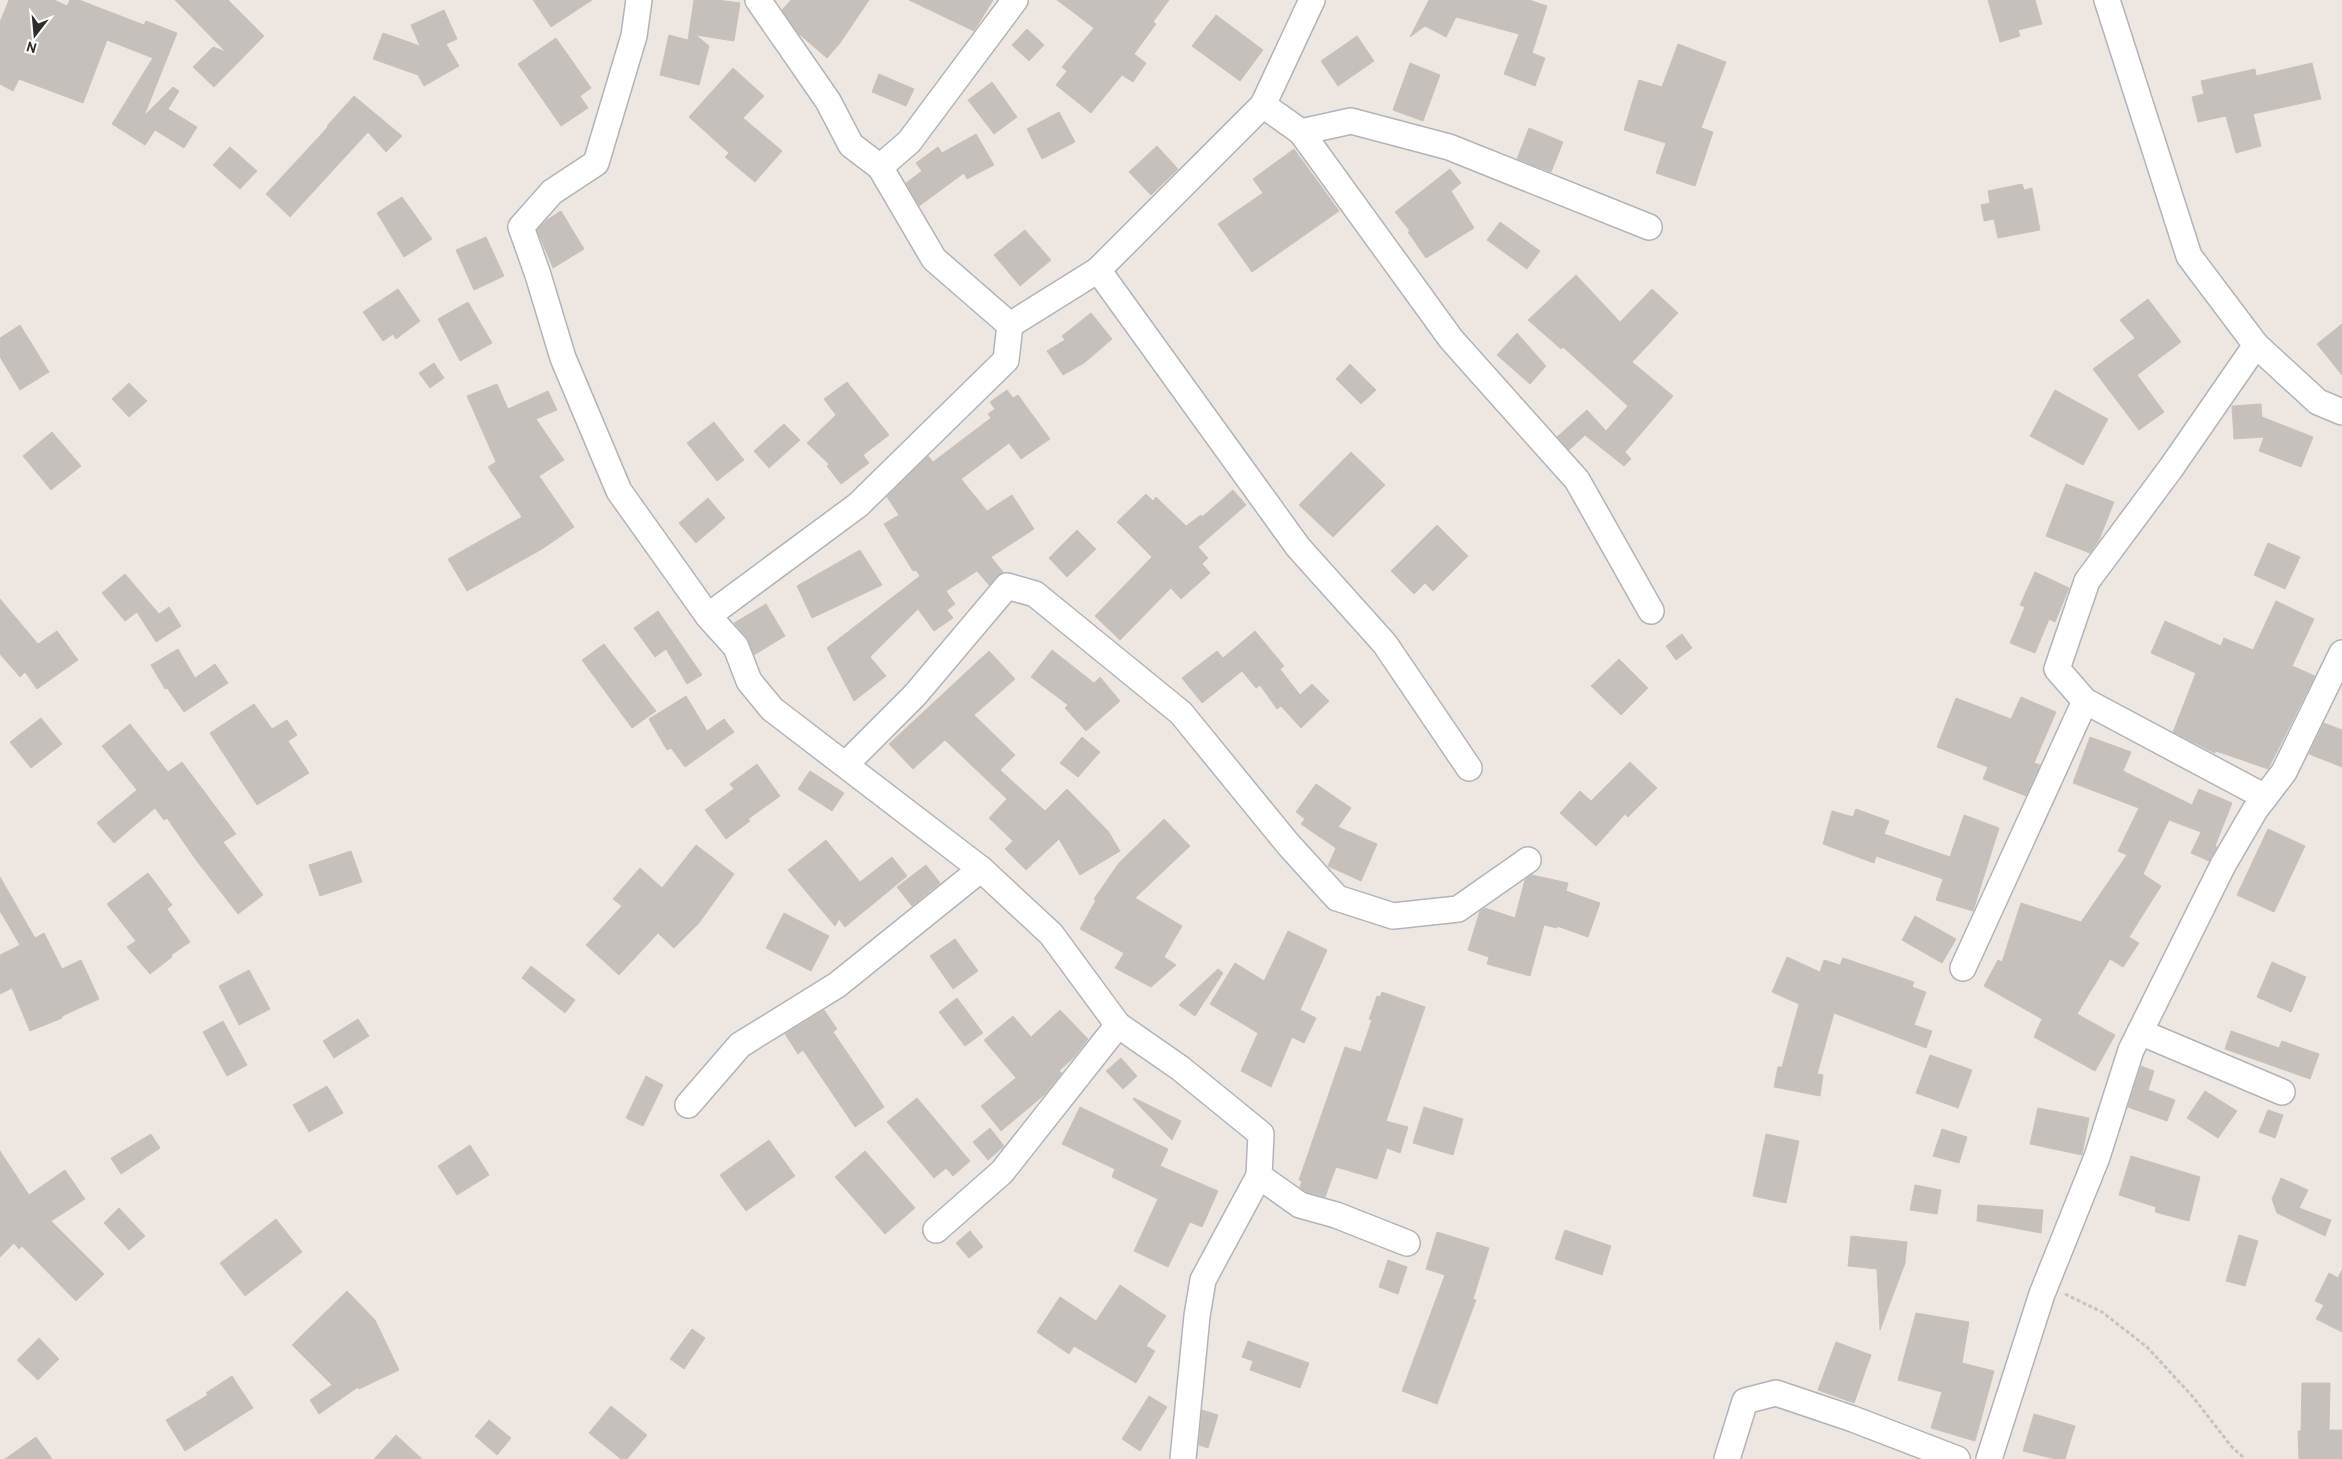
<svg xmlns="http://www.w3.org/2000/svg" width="2342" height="1459" font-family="Overpass,sans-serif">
  <rect width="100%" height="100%" fill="#eee6e0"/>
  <g fill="#c6c0bc" stroke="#c9c2b9">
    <path d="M9,0h45l13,6 3,-6h9l65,25 2,-4 31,12 -33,83 29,-29 6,4 -11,18 29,18 -13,21 -29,-18 -10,15 -33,-21 41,-66 -46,-18 -24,63 -64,-24 -6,12 -13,-7v-62z"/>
    <path d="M175,0h53l36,36 -50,51 -21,-20 20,-20 13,5z"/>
    <path d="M533,0h59l-41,27z"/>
    <path d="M694,0h24l22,3 -6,38 -38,-6 13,11 -10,39 -39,-10 9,-40 19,5z"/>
    <path d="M791,0h78l-29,43 -13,15 -29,-25 -16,-23z"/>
    <path d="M909,0h84l-19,31z"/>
    <path d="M1057,0h112l-16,22 3,2 -22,30 12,9 -13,19 -11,-7 -31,38 -35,-28 11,-14 -5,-4 32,-39z"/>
    <path d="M1429,0h100l18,6 -15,47 13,5 -10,28 -31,-12 15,-40 -63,-17 -10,20 -21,-11 -15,11z"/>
    <path d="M1988,0h47l7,24 -24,6 2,6 -20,6z"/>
    <path d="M444,10l13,29 -11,5 13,22 -35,20 -6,-11 -45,-16 10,-26 37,13 -9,-21z"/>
    <path d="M1216,15l47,35 -23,31 -48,-35z"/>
    <path d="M1027,29l17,16 -15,16 -17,-16z"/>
    <path d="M1357,36l17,25 -36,25 -17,-25z"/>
    <path d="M556,38l35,50 -11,8 8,12 -27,18 -43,-62z"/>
    <path d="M1678,44l48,18 -25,66 12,4 -18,54 -39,-13 10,-30 -42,-13 15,-50 23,7z"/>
    <path d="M1410,63l30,12 -17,46 -30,-11z"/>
    <path d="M2312,63l9,36 -68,15 8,32 -25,7 -10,-37 -28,6 -6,-25 12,-3 -3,-13 54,-12 1,7z"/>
    <path d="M733,68l31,28 -21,22 39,33 -27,31 -30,-25 4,-4 -40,-36z"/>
    <path d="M879,74l35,15 -8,17 -34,-14z"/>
    <path d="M992,82l25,35 -23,17 -26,-34z"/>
    <path d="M354,96l48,40 -16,16 -18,-20 -78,85 -24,-23 62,-67 -1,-1z"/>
    <path d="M1059,112l16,30 -33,17 -15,-30z"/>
    <path d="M1529,128l34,14 -12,30 -34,-13z"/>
    <path d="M976,134l18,31 -27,14 -3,-6 -45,33 -13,-23 16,-12 -6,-8 22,-16 4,6z"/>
    <path d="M1157,146l21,23 -27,26 -22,-23z"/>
    <path d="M230,147l27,24 -17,18 -27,-24z"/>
    <path d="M1294,149l45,62 -87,61 -34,-48 45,-31 -10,-14z"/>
    <path d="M1450,169l11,14 -10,8 23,37 -48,30 -18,-26 2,-1 -15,-19z"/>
    <path d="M2022,184l2,6 8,-2 8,42 -42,8 -4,-19 -10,2 -3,-16 9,-2 -2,-12z"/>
    <path d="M402,197l30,42 -28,18 -27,-44z"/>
    <path d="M561,211l23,38 -31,19 -16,-38 10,-10z"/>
    <path d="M1500,222l40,29 -13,18 -40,-29z"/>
    <path d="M1025,230l26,30 -31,26 -26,-31z"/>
    <path d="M486,237l18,39 -30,14 -18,-40z"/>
    <path d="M1576,275l44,47 32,-33 26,24 -46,49 41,34 -48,56 6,7 -7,7 -39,-31 -16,15 -12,-13 30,-27 19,21 22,-25 -65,-59 -2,2 -33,-29z"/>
    <path d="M398,289l22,32 -24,18 -3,-5 -10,7 -20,-29z"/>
    <path d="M2148,299l33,43 -44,33 27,37 -25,18 -46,-61 42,-31 -15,-18z"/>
    <path d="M468,302l24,41 -32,18 -22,-42z"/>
    <path d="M1091,313l21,26 -28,24 -21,12 -16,-24 18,-11 -3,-4z"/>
    <path d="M2342,324v51l-25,-31z"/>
    <path d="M20,325l29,47 -29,18 -20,-33v-19z"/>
    <path d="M1517,333l29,33 -16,18 -33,-29z"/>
    <path d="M434,363l10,15 -14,10 -11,-15z"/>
    <path d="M1350,364l26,26 -15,14 -25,-25z"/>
    <path d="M847,382l42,53 -26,20 6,8 -28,21 -14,-18 2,-2 -22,-21 29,-28 -12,-16z"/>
    <path d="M129,383l18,18 -18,16 -17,-18z"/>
    <path d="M497,384l11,25 40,-18 9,19 -21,9 28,41 -25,16 35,51 -32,22 -75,42 -19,-32 74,-42 -34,-50 8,-5 -29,-66z"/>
    <path d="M1007,390l6,8 5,-3 32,44 -29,20 -12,-16 -48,36 26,32 25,-16 22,34 -43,28 12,15 -14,13 -12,-14 -31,20 9,13 -8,6 6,8 -19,13 -16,-22 -48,48 16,19 -32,25 -27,-53 93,-72 -4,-6 -3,1 -29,-47 15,-9 -12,-18 41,-41 5,6 58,-44 -3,-4 7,-5 -5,-7z"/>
    <path d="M2055,390l53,29 -25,46 -53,-29z"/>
    <path d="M2261,404l1,13 51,20 -12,30 -42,-16 5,-14 -30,2 -2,-33z"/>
    <path d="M714,422l30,38 -27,21 -30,-38z"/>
    <path d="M784,424l16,16 -31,28 -15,-17z"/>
    <path d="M52,432l29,34 -30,24 -28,-34z"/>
    <path d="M1351,452l34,33 -52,52 -34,-32z"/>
    <path d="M2066,484l48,18 -15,38 -9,13 -44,-17z"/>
    <path d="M1233,490l13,15 -48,42 10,11 -6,6 8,9 -29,26 -10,-11 -51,52 -25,-24 57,-59 -35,-35 29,-28 7,7 3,-4 30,29 15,-11 1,2z"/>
    <path d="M708,498l17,20 -29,25 -17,-20z"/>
    <path d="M1437,525l31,31 -35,35 -8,-8 -11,11 -23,-23z"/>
    <path d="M1077,530l19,19 -29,28 -18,-19z"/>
    <path d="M2268,543l32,14 -15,32 -31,-14z"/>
    <path d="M860,550l22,35 -70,33 -15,-32z"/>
    <path d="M2035,572l34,16 -14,34 -6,-3 -14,34 -25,-10 15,-36 -5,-2z"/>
    <path d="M125,574l34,40 10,-7 12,19 -25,16 -19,-30 -12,9 -23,-28z"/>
    <path d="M0,599l38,45 19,-13 21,29 -41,29 -12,-17 -5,5 -20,-23z"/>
    <path d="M2276,601l38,18 -22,47 23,10 -47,93 -52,-18 -1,2 -42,-21 23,-59 -45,-20 14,-32 56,25 3,-8 29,12z"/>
    <path d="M766,604l19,32 -31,19 -7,-17 -13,-15z"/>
    <path d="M658,611l44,64 -15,9 -21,-35 -11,8 -21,-29z"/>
    <path d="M1255,631l29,35 -4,3 20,26 12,-11 17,17 -28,27 -20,-22 -4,3 -17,-24 -4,3 -14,-17 -40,32 -20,-25 35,-27 6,7z"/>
    <path d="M1682,634l10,14 -16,12 -10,-14z"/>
    <path d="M604,644l52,67 -24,17 -50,-68z"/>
    <path d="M178,649l17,29 20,-14 13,19 -44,29 -17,-24 -2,1 -14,-24z"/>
    <path d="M1052,650l42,33 6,-6 20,24 -34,30 -21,-23 3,-3 -37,-28z"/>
    <path d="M989,651l26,28 -41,36 41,40 -15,15 45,41 22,-22 41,42 12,20 -40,24 -21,-36 -33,31 -21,-21 8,-8 -24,-23 18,-19 -62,-59 -32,29 -24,-25z"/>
    <path d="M1619,659l29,29 -27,27 -30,-29z"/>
    <path d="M686,696l21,35 17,-12 10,13 -49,35 -14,-19 -4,2 -18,-31z"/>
    <path d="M2021,697l35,15 -22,51 6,2 -14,31 -43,-17 5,-12 -51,-20 19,-49 55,21z"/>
    <path d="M254,704l18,25 15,-9 10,15 -9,6 21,32 -52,32 -47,-72z"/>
    <path d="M41,718l21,26 -31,24 -21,-26z"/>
    <path d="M2324,723l18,7v37l-33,-13z"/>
    <path d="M130,724l38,48 14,-10 54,72 -13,8 40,53 -25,19 -42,-54 -29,-42 -3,2 -9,-12 -41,35 -17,-20 40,-33 -35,-44z"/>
    <path d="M1082,737l18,15 -22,25 -18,-14z"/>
    <path d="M2090,737l41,15 -8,19 69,34 7,-16 33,14 -17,43 2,1 -8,14 -18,-8 10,-21 -32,-12 -26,54 18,12 -32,51 10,6 -16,24 -13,-8 -33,55 38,21 -20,36 -61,-34 8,-18 -58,-33 14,-26 4,2 19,-59 60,19 46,-67 -9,-4 21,-43 -66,-25z"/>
    <path d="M1630,762l27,26 -29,29 -3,-3 -29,32 -36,-33 20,-22 11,10z"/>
    <path d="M757,764l23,32 -32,23 2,2 -24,18 -21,-29 29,-21 -4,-5z"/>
    <path d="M810,771l34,22 -12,18 -34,-22z"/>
    <path d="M1316,784l35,24 -13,19 39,17 -16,37 -33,-15 8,-18 -35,-24 4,-5 -9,-7z"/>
    <path d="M1856,809l33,12 -5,13 66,23 14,-42 35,13 -26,83 -37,-11 7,-21 -67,-23 -2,7 -51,-19 9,-33 21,6z"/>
    <path d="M1164,819l26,27 -55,52 47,28 -18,31 12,8 -25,22 -36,-19 9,-15 -44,-24 16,-29 -2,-1 25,-36z"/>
    <path d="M2268,829l37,17 -31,66 -37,-17z"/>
    <path d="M826,840l34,42 32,-25 15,19 -62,51 -6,-8 -4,7 -47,-56z"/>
    <path d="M696,845l38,29 -35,49 -25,25 -16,-15 -39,42 -33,-30 36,-39 -9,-7 27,-31 22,20z"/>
    <path d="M351,851l11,31 -42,14 -11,-31z"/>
    <path d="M926,865l14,18 -28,23 -15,-19z"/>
    <path d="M148,873l24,32 -5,4 23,33 -19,13 1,2 -22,17 -23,-27 9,-6 -29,-37z"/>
    <path d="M1532,875l36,8 -2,8 34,12 -12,34 -31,-11v2l-13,-3 -14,51 -43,-12 2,-7 -21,-7 12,-39 5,-3 30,10 10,-38z"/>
    <path d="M0,877l35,61 9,-5 18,36 19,-9 18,39 -37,17v2l-32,13 -18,-43 -12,6v-39l20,-10 -20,-34z"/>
    <path d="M784,913l45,23 -18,35 -45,-23z"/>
    <path d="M1915,916l41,23 -14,24 -40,-23z"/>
    <path d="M1288,931l39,19 -27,60 16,8 -12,25 -12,-6 -21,50 -30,-16 17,-38 -48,-29 25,-41 29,18z"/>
    <path d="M955,939l23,32 -25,18 -23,-33z"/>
    <path d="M1787,957l33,15 4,-12 16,5 3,-7 71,24 -2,5 14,5 -12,33 18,6 -6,17 -92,-35 -17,61 6,1 -3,21 -46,-9 4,-20h4l17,-63 -27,-12z"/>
    <path d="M2272,962l34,15 -15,35 -34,-15z"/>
    <path d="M531,966l44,34 -10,13 -43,-35z"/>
    <path d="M1218,969l5,4 -28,43 -16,-11z"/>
    <path d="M249,970l21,39 -31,16 -20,-39z"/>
    <path d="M1382,992l43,15 -39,114 22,6 -8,26 -13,-5 -10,31 -41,-12 -11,30 -19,-5 -6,-5 2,-6 -3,-1 46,-133 16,5 11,-32 -3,-1 2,-5 6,-18 3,1z"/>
    <path d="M957,998l26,35 -18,13 -26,-34z"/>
    <path d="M824,1010l13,19 -4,3 51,75 -29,20 -52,-77 -5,4 -13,-20z"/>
    <path d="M1060,1010l28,29 -14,18 -15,14 3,2 -18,22 -43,36 -20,-25 35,-28 -32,-38 29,-24 18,21z"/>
    <path d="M358,1019l11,17 -35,22 -11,-17z"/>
    <path d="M223,1021l24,44 -20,11 -24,-44z"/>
    <path d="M2231,1031l48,17 3,-7 37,13 -9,25 -85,-30z"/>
    <path d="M1930,1055l42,15 -14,38 -42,-15z"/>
    <path d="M1121,1058l16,18 -14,13 -17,-18z"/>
    <path d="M2141,1066l13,5 -6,19 27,10 -8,21 -39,-14z"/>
    <path d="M646,1076l17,9 -20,41 -17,-8z"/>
    <path d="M327,1086l16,27 -34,19 -16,-27z"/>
    <path d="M2205,1091l32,20 -19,27 -31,-20z"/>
    <path d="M917,1098l53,63 -17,15 -7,-8 -12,10 -47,-56z"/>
    <path d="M1134,1098l47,23 -9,19 -39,-41z"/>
    <path d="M1080,1107l88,42 -8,17 58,25 -16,36 -12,-5 -22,45 -34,-16 24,-52 -46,-22 3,-8 -53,-25z"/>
    <path d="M1424,1107l39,12 -10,36 -40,-12z"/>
    <path d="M2038,1108l51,10 -7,37 -52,-11z"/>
    <path d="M2268,1110l15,5 -8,23 -16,-6z"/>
    <path d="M990,1128l14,18 -16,14 -15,-18z"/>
    <path d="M1942,1129l25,8 -8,26 -26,-7z"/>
    <path d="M151,1134l9,14 -39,26 -10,-16z"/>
    <path d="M1766,1134l33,7 -13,62 -33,-7z"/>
    <path d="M769,1140l26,36 -49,35 -26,-36z"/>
    <path d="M470,1145l19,30 -32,20 -19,-29z"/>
    <path d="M0,1151l29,44 36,-25 20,29 -34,22 53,53 -28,27 -54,-55 -3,3 -5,-6 -14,14z"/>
    <path d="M865,1151l50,57 -30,26 -50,-57z"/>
    <path d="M2131,1156l69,21 -11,44 -34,-9 1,-5 -37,-12z"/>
    <path d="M2281,1178l27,12 -9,18 32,12 -6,16 -48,-23 -5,-14z"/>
    <path d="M1915,1185l26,5 -4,24 -27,-4z"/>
    <path d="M1978,1205l65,5 -2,23 -64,-12z"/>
    <path d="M119,1208l26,28 -16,14 -25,-27z"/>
    <path d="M276,1219l26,33 -57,44 -25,-33z"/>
    <path d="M1565,1230l46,16 -9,29 -47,-16z"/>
    <path d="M970,1231l13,16 -14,11 -13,-15z"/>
    <path d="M1437,1232l52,16 -16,51 3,1 -39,104 -35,-13 43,-116 -19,-6z"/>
    <path d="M2239,1235l19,6 -13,45 -19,-5z"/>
    <path d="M1851,1236l56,6 -2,21 -25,67 -3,-61 -29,-3z"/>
    <path d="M1388,1260l19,7 -9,27 -19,-7z"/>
    <path d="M2342,1270v62l-26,-13 8,-14 -9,-4 14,-28 9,5z"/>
    <path d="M1120,1285l46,31 -20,30 9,5 -19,32 -62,-37 -5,8 -32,-22 23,-35 36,24z"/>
    <path d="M347,1291l28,29 24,50 -40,19 -1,-2 -39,27 -9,-14 22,-15 -40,-40z"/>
    <path d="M1916,1313l53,9 -7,41 32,8 -19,70 -44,-13 11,-36 -44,-12z"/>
    <path d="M692,1329l13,9 -21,31 -14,-10z"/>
    <path d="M39,1338l20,21 -21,21 -21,-20z"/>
    <path d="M1248,1341l61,22 -9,25 -50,-18 3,-9 -11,-4z"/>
    <path d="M1836,1342l35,13 -17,48 -36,-13z"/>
    <path d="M232,1376l21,32 -68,43 -19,-31 42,-25 -2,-2z"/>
    <path d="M2302,1383h28l-1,47h13v29h-43l-1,-28h3z"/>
    <path d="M1149,1396l18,11 -27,44 -18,-12z"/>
    <path d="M611,1406l36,29 -20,24h-6l-32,-26z"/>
    <path d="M1202,1410l16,5 -10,33 -9,-3z"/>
    <path d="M2034,1414l41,12 -10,33h-10l-32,-8z"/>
    <path d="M489,1420l22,18 -14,17 -22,-19z"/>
    <path d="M396,1435l26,24h-48z"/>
    <path d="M36,1437l16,22h-47z"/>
  </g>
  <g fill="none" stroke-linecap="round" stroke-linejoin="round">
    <defs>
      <g id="street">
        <path d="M639,0l-5,36 -38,127 -44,29 -31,35 17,48 25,83 56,133 89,125 28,31 13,34 23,28 209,160 70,65 67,91 62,43 81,66 -2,42 41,29 36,10 71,28"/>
        <path d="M758,0l70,101 23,44 29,22 29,-25 106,-142"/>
        <path d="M2107,0l82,256 67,89 62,57 24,10"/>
        <path d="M1263,105l38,27 50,-11 98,26 200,80"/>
        <path d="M1301,132l150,207 126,141 74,131"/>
        <path d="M1098,270l200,277 87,97 84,124"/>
        <path d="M1010,325l88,-55 165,-165 49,-105"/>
        <path d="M2256,345l-85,123 -84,113 -30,88 28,32 180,96"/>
        <path d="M708,616l150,-111 148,-145 4,-35 -76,-66 -54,-92"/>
        <path d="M846,764l69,-69 92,-109 28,8 146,119 107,131 49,54 56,18 65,-7 70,-49"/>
        <path d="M1963,968l122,-267"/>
        <path d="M2140,1032l142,60"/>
        <path d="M688,1105l52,-60 97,-60 144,-116"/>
        <path d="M936,1230l66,-58 116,-147"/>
        <path d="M1183,1459l14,-143 6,-36 56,-104"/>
        <path d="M1727,1459l18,-58 31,-8 77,26 104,40"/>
        <path d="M1989,1459l53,-165 55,-137 34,-107 92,-185 32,-55 29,-38 58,-119"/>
      </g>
    </defs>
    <use href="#street" stroke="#b0b4bc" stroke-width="28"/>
    <path stroke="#c4c4c4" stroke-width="3" stroke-dasharray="4 2.5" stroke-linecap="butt" d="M2065,1294l37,18 45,35 46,50 38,49 14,13"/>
    <use href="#street" stroke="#fff" stroke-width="25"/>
  </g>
  <g transform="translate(35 35) rotate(196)" stroke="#ffffff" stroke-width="4" paint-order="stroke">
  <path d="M0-4L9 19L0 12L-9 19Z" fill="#2d2d2d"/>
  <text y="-8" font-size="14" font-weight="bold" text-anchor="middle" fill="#2d2d2d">N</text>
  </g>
</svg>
